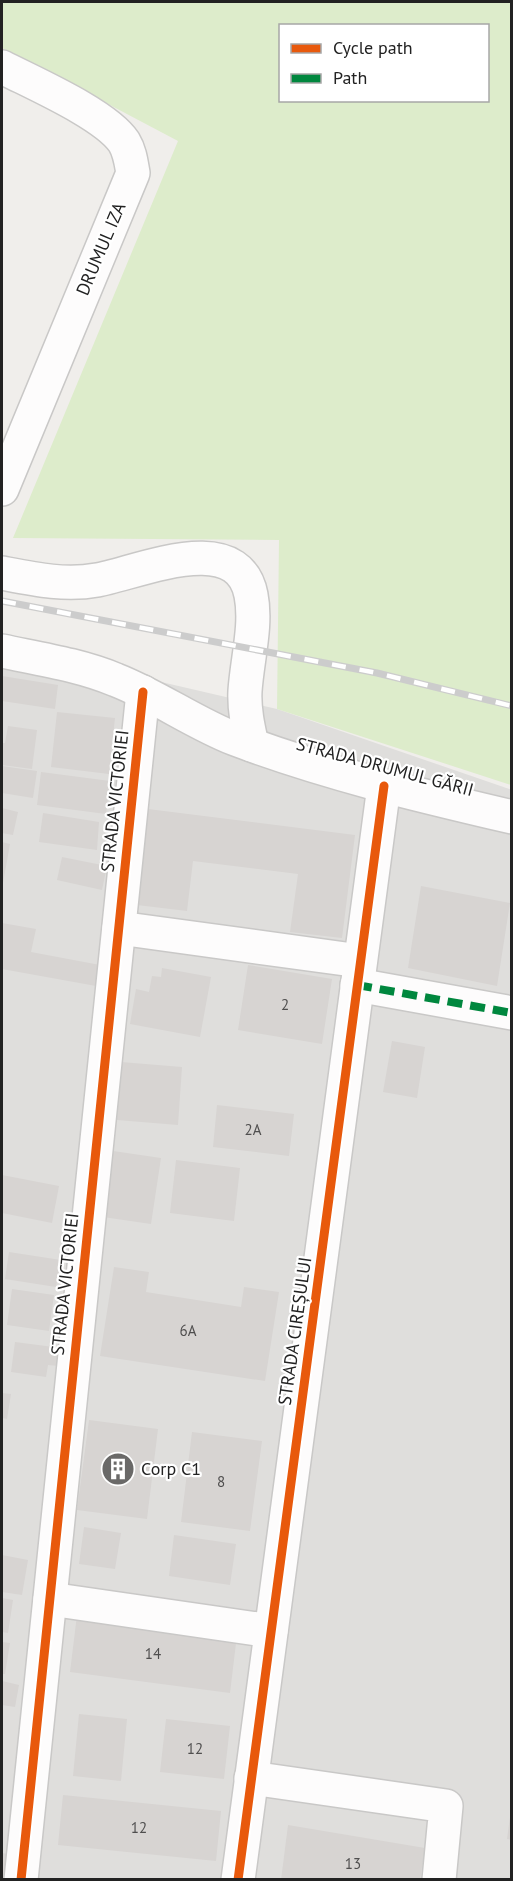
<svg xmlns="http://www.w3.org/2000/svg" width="513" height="1881" font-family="'PT Sans',sans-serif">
  <rect width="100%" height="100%" fill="#f0eeeb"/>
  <path fill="#dfdedc" d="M2,645l275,64 235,81 -1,1089 -509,1z"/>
  <path fill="#ddeccb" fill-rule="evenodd" d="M2,2h509v783l-234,-76 2,-169 -266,-2 165,-397 -176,-93zM280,26h208v74h-208z"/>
  <g fill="#d7d4d2">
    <path d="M2,676l56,9 -3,24 -53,-8z"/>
    <path d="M57,712l58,6 -6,56 -58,-7z"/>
    <path d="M8,726l29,4 -5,39 -30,-4v-22h3z"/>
    <path d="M2,766l35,5 -4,27 -31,-5z"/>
    <path d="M41,772l69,9 -4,33 -69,-9z"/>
    <path d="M2,808l16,4 -5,23 -11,-2z"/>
    <path d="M148,809l207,26 -13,103 -52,-6 8,-58 -105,-13 -6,50 -50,-6z"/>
    <path d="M43,813l56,9 -2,28 -58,-8z"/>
    <path d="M2,842l8,2 -7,39h-1z"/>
    <path d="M62,857l45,9 -5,24 -45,-10z"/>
    <path d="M421,886l89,17 -13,83 -89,-18z"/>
    <path d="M2,923l34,6 -5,23 69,13 -4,21 -94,-17z"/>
    <path d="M248,965l84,14 -10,65 -84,-14z"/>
    <path d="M162,968l49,9 -11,60 -70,-13 6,-35 13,3 3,-16 9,1z"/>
    <path d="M392,1041l33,6 -8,51 -34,-6z"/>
    <path d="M121,1062l61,5 -4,58 -61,-5z"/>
    <path d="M217,1105l77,9 -5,42 -76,-9z"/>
    <path d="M113,1151l48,7 -10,66 -48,-7z"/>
    <path d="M176,1160l64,8 -6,53 -64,-8z"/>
    <path d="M2,1175l57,11 -7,37 -50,-10z"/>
    <path d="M9,1252l52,8 -5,27 -51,-8z"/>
    <path d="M114,1267l35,5 -3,20 95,15 3,-20 35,5 -14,89 -165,-25z"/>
    <path d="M12,1289l42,6 -5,36 -42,-6z"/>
    <path d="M15,1342l46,6 -2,18 -11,-1 -2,12 -35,-5z"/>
    <path d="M2,1393l9,1 -4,25 -5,-1z"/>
    <path d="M89,1420l69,9 -11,90 -70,-9z"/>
    <path d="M192,1432l70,9 -12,90 -69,-9z"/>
    <path d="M84,1527l37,6 -6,36 -36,-5z"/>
    <path d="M174,1535l62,9 -6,41 -61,-9z"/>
    <path d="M2,1555l26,5 -6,35 -20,-3z"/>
    <path d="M2,1598l11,2 -5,33 -6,-1z"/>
    <path d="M77,1615l160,20 -7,58 -160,-21z"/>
    <path d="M2,1642l8,1 -5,31h-3z"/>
    <path d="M2,1681l17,4 -4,22 -13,-2z"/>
    <path d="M79,1714l48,5 -6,62 -48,-5z"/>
    <path d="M166,1719l64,7 -6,53 -64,-7z"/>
    <path d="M63,1795l158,16 -5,50 -158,-16z"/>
    <path d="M510,1817h2v23l-5,-1z"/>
    <path d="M288,1825l137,23 -5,32h-139z"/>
    <path d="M2,1853l7,1 -5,26 -2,-1z"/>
  </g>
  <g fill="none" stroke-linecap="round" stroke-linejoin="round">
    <defs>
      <g id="minor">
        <path d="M2,67c31,16 103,47 122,75 6,10 7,20 9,31l-131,316"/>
        <path d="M2,573c31,6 63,13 95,7 40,-7 141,-53 154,15 6,30 -4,65 -6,96 -1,18 3,36 7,54"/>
        <path d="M2,651c38,8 78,14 114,29 41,16 78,43 119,59 90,34 183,56 277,78"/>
        <path d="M119,928l241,33"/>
        <path d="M357,985l155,28"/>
        <path d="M50,1599l221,32"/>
        <path d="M251,1778l195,28 -7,74"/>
        <path d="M21,1880l122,-1188"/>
        <path d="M238,1880l146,-1094"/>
      </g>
    </defs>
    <use href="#minor" stroke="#c9c8c7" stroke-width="36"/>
    <use href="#minor" stroke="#fdfcfc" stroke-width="33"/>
    <defs>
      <path id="rail" d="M2,601l375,72 135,33"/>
    </defs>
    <use href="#rail" stroke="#ccc" stroke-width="7"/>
    <use href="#rail" stroke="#fff" stroke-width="4.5" stroke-dasharray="14" stroke-linecap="butt"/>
    <path stroke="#00873e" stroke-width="8" stroke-dasharray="15 8" stroke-linecap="butt" d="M357,985l155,28"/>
    <defs>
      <g id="cycleway">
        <path d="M21,1880l122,-1188"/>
        <path d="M238,1880l146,-1094"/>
      </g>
    </defs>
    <use href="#cycleway" stroke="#fff" stroke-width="13"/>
    <use href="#cycleway" stroke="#e8590c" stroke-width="9"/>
  </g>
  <defs>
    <symbol id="building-disc" viewBox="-11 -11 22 22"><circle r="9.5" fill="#6a6968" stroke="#fff"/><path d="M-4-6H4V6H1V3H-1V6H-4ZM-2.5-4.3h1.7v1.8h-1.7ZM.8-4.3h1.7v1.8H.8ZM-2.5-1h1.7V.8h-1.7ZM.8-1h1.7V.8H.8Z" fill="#fff"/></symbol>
  </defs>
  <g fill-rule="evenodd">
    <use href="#building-disc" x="99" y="1450" width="38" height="38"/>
  </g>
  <g text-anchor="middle" stroke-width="4.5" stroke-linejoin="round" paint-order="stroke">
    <g font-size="15" fill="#4f4e4e">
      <text x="285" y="1010">2</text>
      <text x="253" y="1135">2A</text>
      <text x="188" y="1336">6A</text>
      <text x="221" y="1487">8</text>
      <text x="153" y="1659">14</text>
      <text x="195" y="1754">12</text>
      <text x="139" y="1833">12</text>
      <text x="353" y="1869">13</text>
    </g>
    <g font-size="18" fill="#222" stroke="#fff">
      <text transform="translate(101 249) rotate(-67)" y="6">DRUMUL IZA</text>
      <text transform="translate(385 767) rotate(15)" y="6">STRADA DRUMUL GĂRII</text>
      <text transform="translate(115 801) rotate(-84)" y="6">STRADA VICTORIEI</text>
      <text transform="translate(65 1284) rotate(-84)" y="6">STRADA VICTORIEI</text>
      <text transform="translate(295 1331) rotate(-82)" y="6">STRADA CIREȘULUI</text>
    </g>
    <g font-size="18" fill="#222" stroke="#fff" text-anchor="start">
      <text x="141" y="1475">Corp C1</text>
    </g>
  </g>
  <rect width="513" height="1881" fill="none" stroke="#222222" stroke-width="6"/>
  <rect x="279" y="24" width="210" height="78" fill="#ffffff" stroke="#a7a7a7" stroke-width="1.5"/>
  <rect x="291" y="44" width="30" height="9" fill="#e8590c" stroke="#a7a7a7" stroke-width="1.5"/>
  <text x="333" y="54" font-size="18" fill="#222222">Cycle path</text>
  <rect x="291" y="74" width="30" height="9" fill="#00873e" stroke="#a7a7a7" stroke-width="1.5"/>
  <text x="333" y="84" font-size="18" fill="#222222">Path</text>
</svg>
